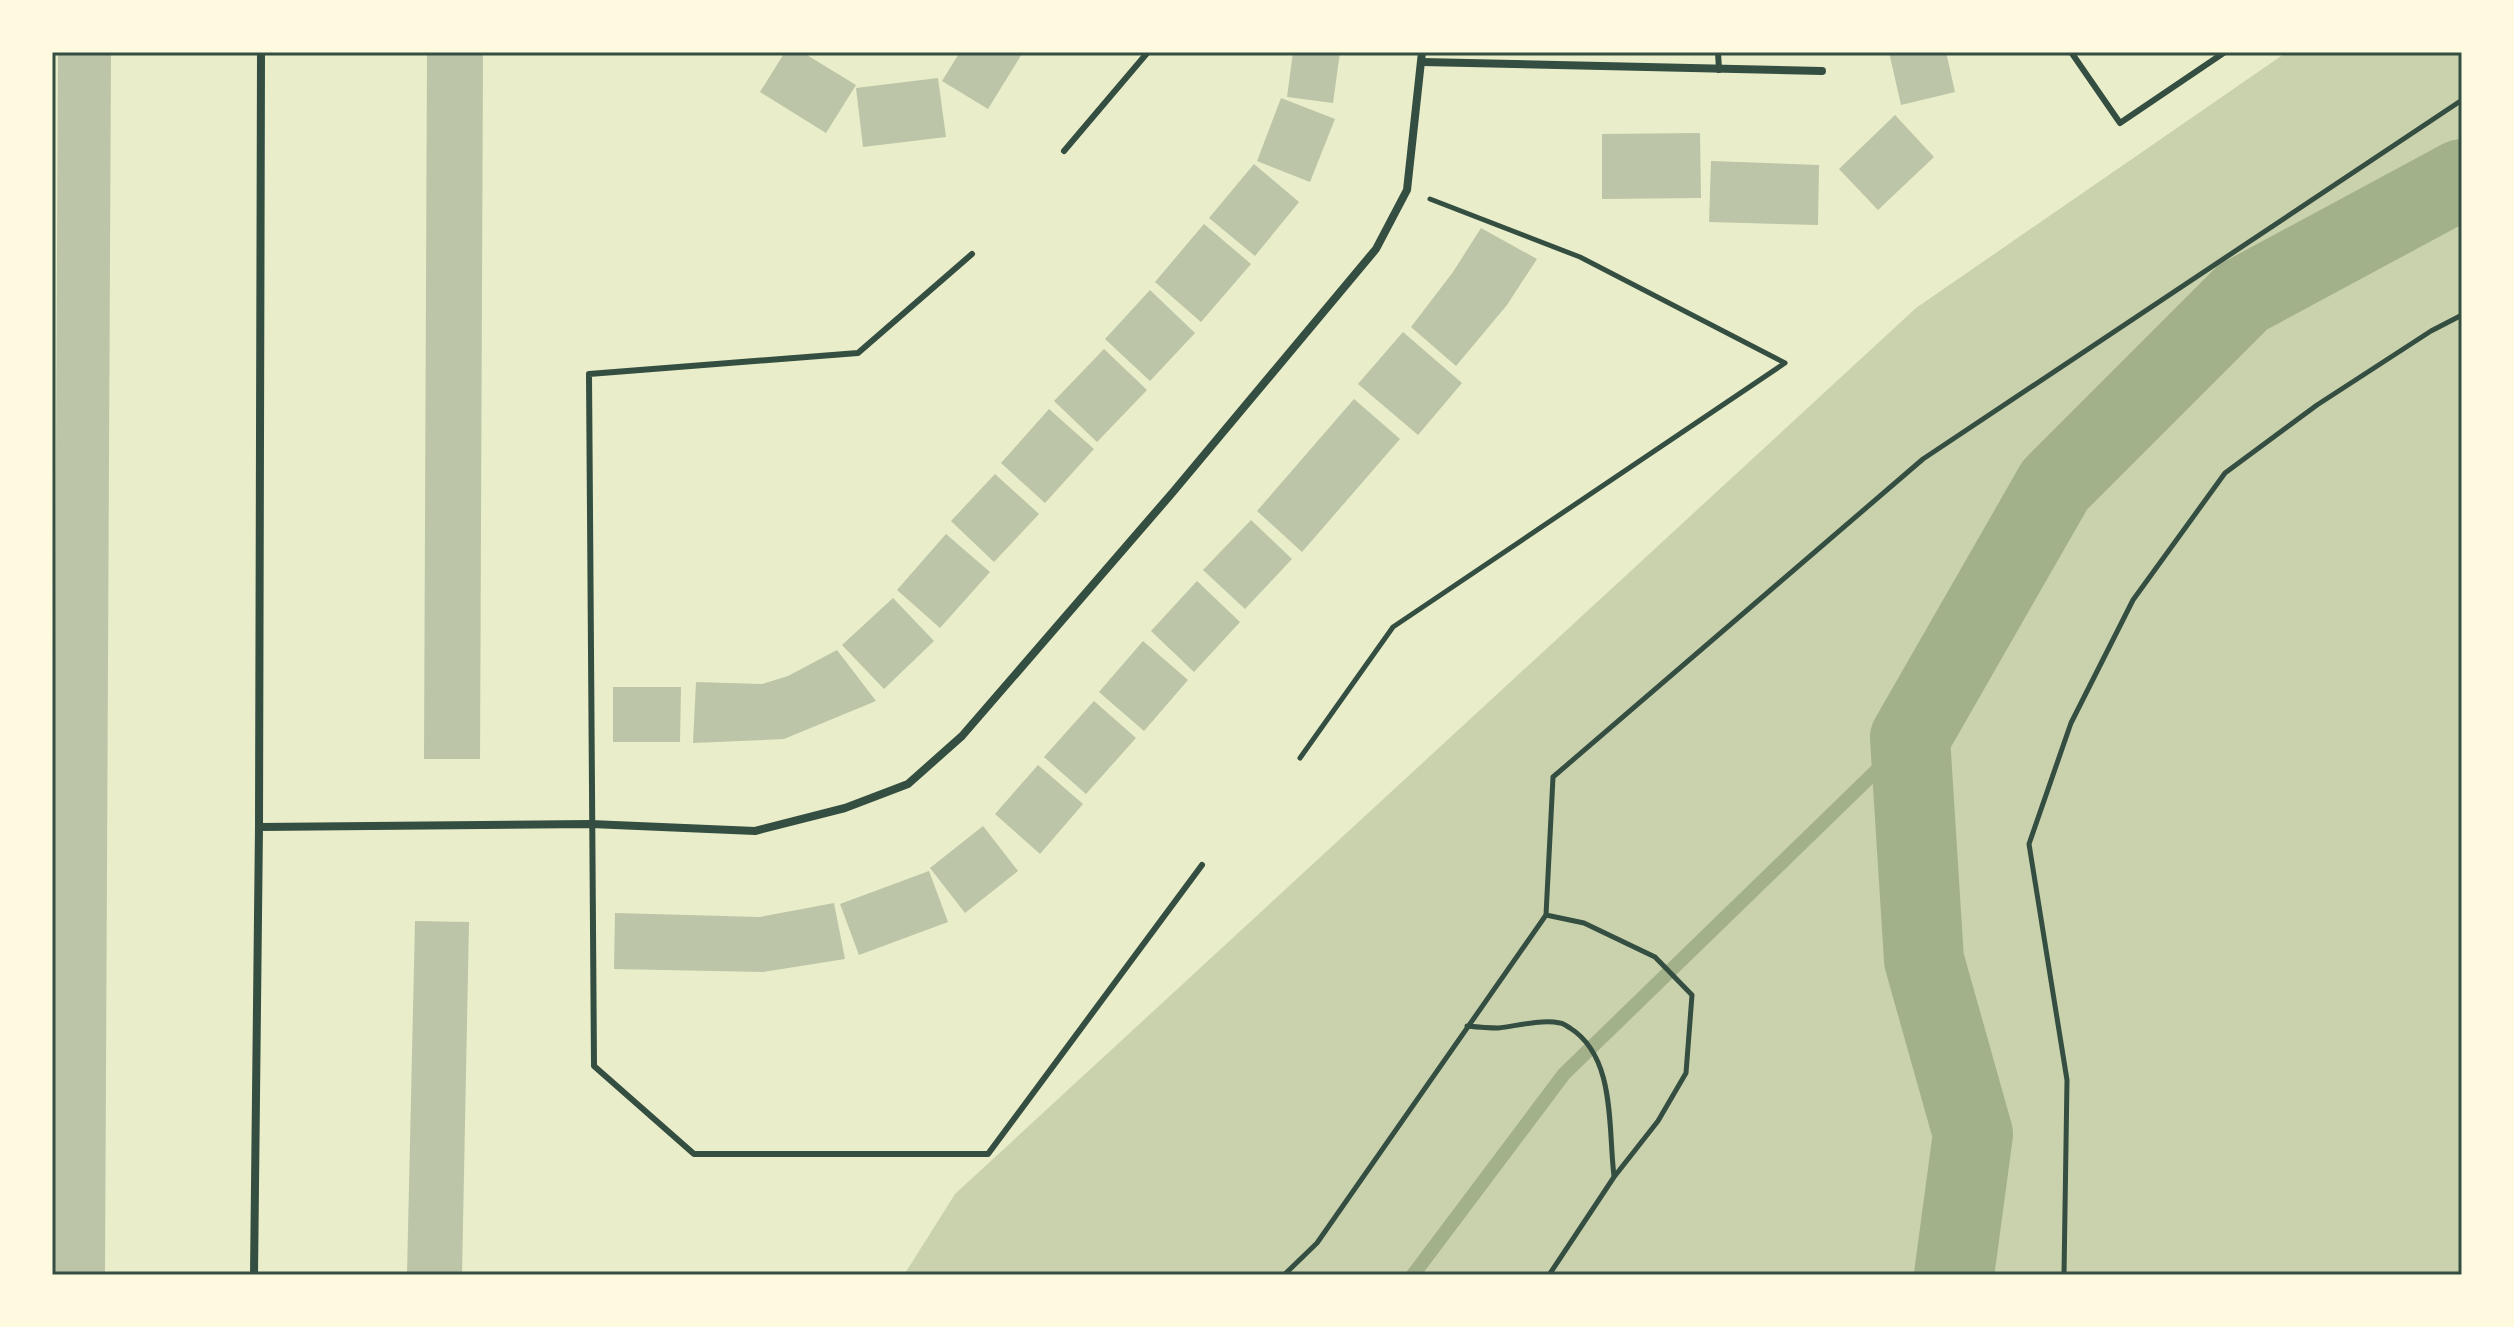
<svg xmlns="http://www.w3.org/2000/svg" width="2514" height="1327" font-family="Lato,sans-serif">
  <rect width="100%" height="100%" fill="#e9edc9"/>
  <path fill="#cad2ad" d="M2287,52h175v1223h-1558l51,-81 961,-886z"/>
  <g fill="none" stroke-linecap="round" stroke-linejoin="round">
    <path stroke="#a3b18a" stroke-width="14" d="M1413,1275l151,-201 346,-336"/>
    <path stroke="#a3b18a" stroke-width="80" d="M1954,1275l19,-141 -49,-174 -14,-222 145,-253 188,-188 219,-118"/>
  </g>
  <g fill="#bcc5a7">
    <path d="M58,52h53l-6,1223h-53z"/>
    <path d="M427,52h56l-3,707h-56z"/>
    <path d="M785,52h17l54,33 -30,48 -66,-41z"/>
    <path d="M960,52h63l-35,57 -46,-28z"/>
    <path d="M1293,52h47l-7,51 -46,-6z"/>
    <path d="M1889,52h57l9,40 -54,13z"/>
    <path d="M938,78l8,59 -83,10 -7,-59z"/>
    <path d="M1281,98l54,21 -25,63 -53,-21z"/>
    <path d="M1895,115l39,42 -56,53 -39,-41z"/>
    <path d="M1700,133l1,65 -99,1v-65z"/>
    <path d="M1711,161l108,4 -1,60 -109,-3z"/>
    <path d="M1254,164l45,38 -44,54 -46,-38z"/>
    <path d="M1204,224l47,40 -50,58 -46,-40z"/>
    <path d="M1481,228l56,31 -30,46 -51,61 -45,-39 42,-55z"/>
    <path d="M1150,290l45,43 -45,48 -45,-42z"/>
    <path d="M1403,332l59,51 -44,52 -60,-51z"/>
    <path d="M1104,349l43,41 -50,52 -43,-41z"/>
    <path d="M1354,399l46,40 -98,113 -45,-41z"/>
    <path d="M1049,409l45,40 -49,54 -44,-40z"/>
    <path d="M995,474l44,40 -45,48 -43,-41z"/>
    <path d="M1251,520l41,39 -47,50 -42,-39z"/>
    <path d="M946,534l44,38 -50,56 -43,-38z"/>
    <path d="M1197,581l43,41 -46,50 -43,-41z"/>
    <path d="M893,598l41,43 -50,48 -42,-44z"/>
    <path d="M1143,641l45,39 -44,51 -45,-39z"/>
    <path d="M837,650l39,51 -92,38 -91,4 3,-61 66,2 26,-8z"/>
    <path d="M613,687h68l-1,55h-67z"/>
    <path d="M1094,701l42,37 -50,56 -42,-37z"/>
    <path d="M1038,765l45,39 -43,50 -45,-40z"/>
    <path d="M983,826l35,45 -53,42 -35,-45z"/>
    <path d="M929,871l19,51 -89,33 -19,-51z"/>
    <path d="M834,903l11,56 -82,13 -149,-3 1,-56 145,4z"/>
    <path d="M415,921l54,1 -7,353h-55z"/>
  </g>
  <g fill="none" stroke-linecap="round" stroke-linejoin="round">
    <g stroke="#344e41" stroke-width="5">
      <path d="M1300,758l93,-131 392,-264 -205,-106 -150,-58"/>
      <path d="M1546,915l38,8 71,34 37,38 -6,78 -28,48 -44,56 -65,98"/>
      <path d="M1467,1026c10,1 21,2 31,2 19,-2 43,-9 62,-5 3,0 8,4 10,5 46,29 38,100 44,148"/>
      <path d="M1284,1275l33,-32 229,-328 7,-138 370,-318 539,-359"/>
      <path d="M2064,1275l3,-195 -38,-236 42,-121 62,-123 92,-127 92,-68 114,-74 31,-16"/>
    </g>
    <g stroke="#344e41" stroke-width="6">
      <path d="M1718,52l1,18"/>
      <path d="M2071,52l49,71 105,-71"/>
      <path d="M1064,151l84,-99"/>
      <path d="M972,254l-114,99 -269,21 5,692 100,88h294l214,-289"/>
    </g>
    <g stroke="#344e41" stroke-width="8">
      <path d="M1422,62l400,9"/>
      <path d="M259,827l332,-3 164,7 90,-23 63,-24 54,-48 211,-244 203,-243 31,-59 15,-138"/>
      <path d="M254,1275l5,-448 2,-775"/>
    </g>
  </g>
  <rect width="2514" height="1327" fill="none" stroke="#fefae0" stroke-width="108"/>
  <rect x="54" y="54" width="2406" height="1219" fill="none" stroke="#344e41" stroke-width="3"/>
</svg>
